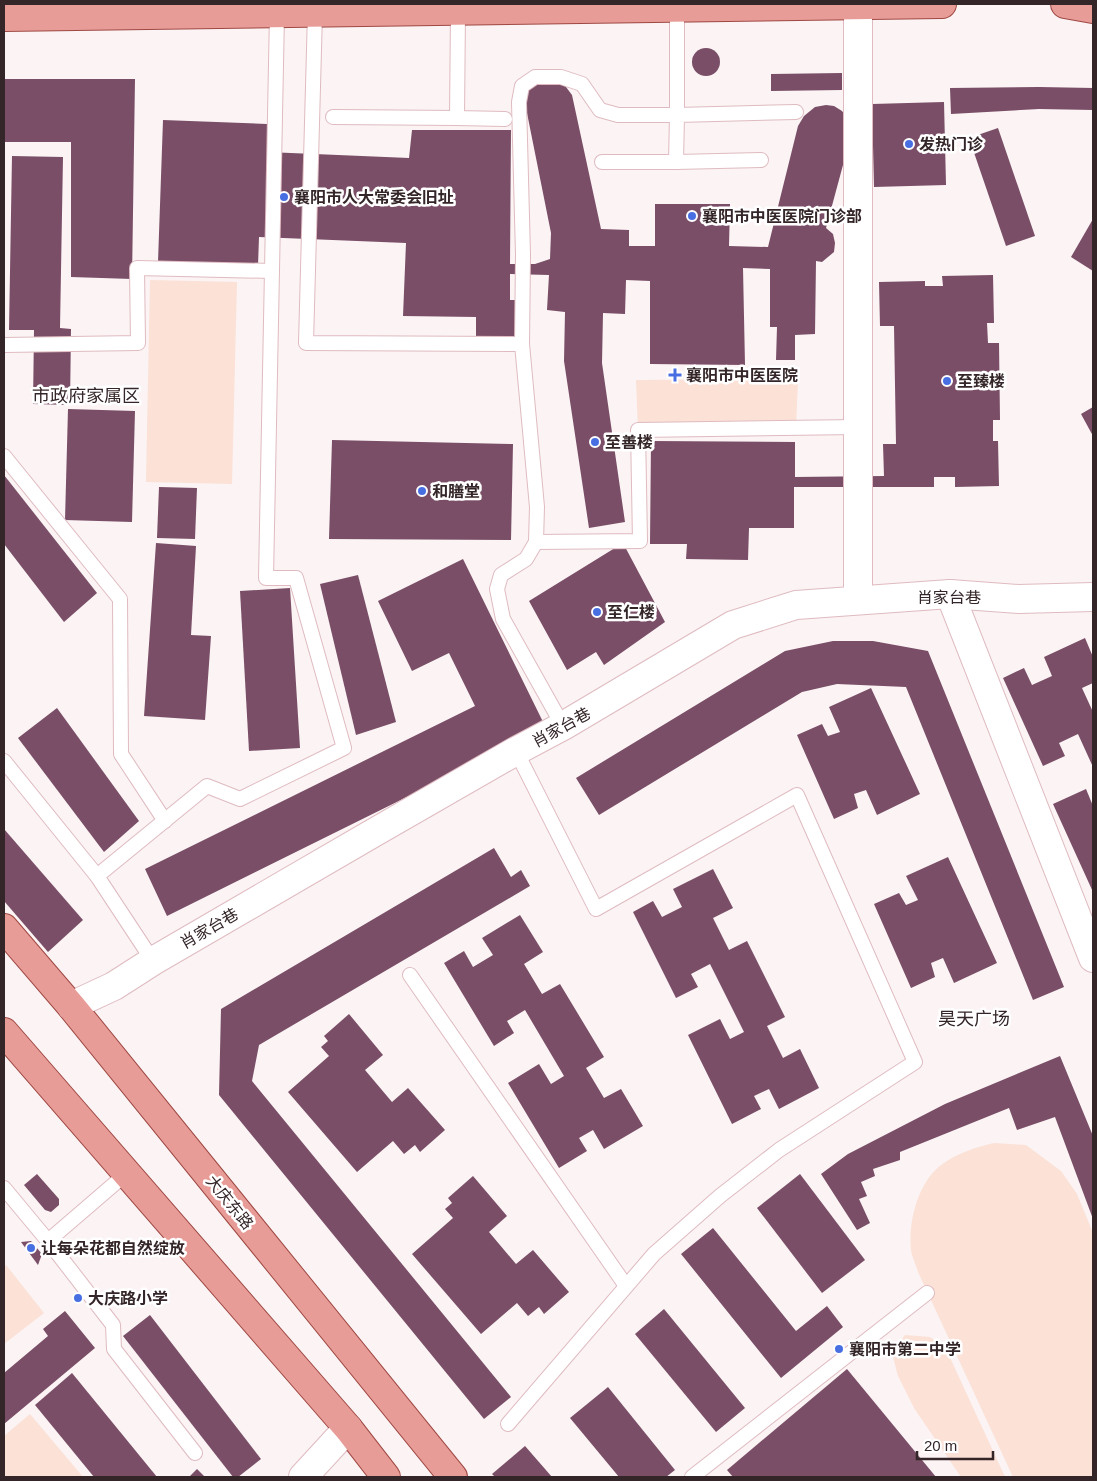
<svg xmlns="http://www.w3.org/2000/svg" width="1097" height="1481" font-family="Arial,'Noto Sans SC',sans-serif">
  <rect width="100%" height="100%" fill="#fbf3f4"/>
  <g fill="#fbe1d6">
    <path d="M150,280l87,2 -5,202 -86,-2z"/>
    <path d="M798,379l-2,49 -158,2 -2,-50z"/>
    <path d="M994,1143l32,2 35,26 16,23 16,39v244h-80l-95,-205c-2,-7 -6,-15 -7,-22 -3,-30 8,-73 36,-89 14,-9 30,-14 47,-18z"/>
    <path d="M6,1265l38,48 -40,31v-77z"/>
    <path d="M905,1335l25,2 16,12 59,128h-44l-47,-69 -16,-32 -6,-23z"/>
    <path d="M30,1414l53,63h-79v-41z"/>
  </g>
  <g fill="#794e66">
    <circle cx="706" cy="62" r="14"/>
    <path d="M842,73v17l-71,1v-17z"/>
    <path d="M4,79h131l-3,200 -61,-2v-135h-67z"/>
    <path d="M557,82l9,5 6,8 29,134 28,1v16h26v-42h75l-1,42 39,1 30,-121 6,-10 11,-9 11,-2 8,1 8,5 5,7 3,21 -24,89 7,6 2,9 -1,9 -12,10 -6,-1 -1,73 -20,1v25h-19l1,-33h-7v-58l-27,-1 2,97 -95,-1v-83l-24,-1 -1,34 -22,-1 -1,50 23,159 -36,6 -25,-167 1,-49 -18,-2 2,-35 -39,-1v26h8v38l-42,-1v-20l-73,-1 3,-73 -147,-6 -1,29 -100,-4 5,-142 104,4v28l142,6 3,-28h99l-1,134h25l15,-5 1,-26 -26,-130 2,-12 5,-5 8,-3z"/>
    <path d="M1039,87l54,1v22l-54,-1 -88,5 -1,-26z"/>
    <path d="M944,102l2,83 -72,2 -2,-83z"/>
    <path d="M998,128l37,108 -29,10 -37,-108z"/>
    <path d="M12,156l51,1 -3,171 11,1 -1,76 -37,-1 1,-74h-25z"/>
    <path d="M1093,219v52l-22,-14z"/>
    <path d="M993,275l1,48h-7l1,20h11l1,77h-7v21h5l1,45 -44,1v-10h-21v10h-140v41h-45l-1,32 -62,-1 1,-15h-37l1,-103 144,1v35l89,-1 -1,-32h13l-2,-118h-14l-1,-44 46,-1v5h18l-1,-10z"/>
    <path d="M1093,407v29l-12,-22z"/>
    <path d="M68,409l67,2 -3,111 -67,-2z"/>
    <path d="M332,440l181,4 -2,96 -182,-1z"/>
    <path d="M4,475l93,118 -33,29 -60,-78z"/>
    <path d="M159,487l38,1 -2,51 -38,-1z"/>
    <path d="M156,543l40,3 -5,89 20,1 -6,84 -61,-4z"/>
    <path d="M623,543l42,79 -61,43 -8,-13 -29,18 -38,-69z"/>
    <path d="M463,559l83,169 -379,188 -22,-47 330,-163 -26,-53 -37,18 -34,-70z"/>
    <path d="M358,575l38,147 -40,13 -36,-151z"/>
    <path d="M290,588l10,160 -51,3 -9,-160z"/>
    <path d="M1085,638l8,19v26l-11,5 11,24v55l-15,-33 -19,9 6,13 -22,10 -40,-88 21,-10 8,17 20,-9 -8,-19z"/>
    <path d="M833,641h40l55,10 136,336 -31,13 -127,-313 -69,-3 -35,8 -203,123 -23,-37 209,-127z"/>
    <path d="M871,688l49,106 -43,21 -11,-25 -12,4 4,14 -24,11 -37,-84 25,-11 6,12 12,-4 -11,-25z"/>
    <path d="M57,708l82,113 -35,31 -86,-114z"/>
    <path d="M1086,789l7,17v86l-40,-88z"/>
    <path d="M4,829l79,91 -35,32 -44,-51z"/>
    <path d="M494,848l17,29 10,-7 9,16 -271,159 -7,36 259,316 -27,22 -265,-324 2,-86z"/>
    <path d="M948,857l49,106 -43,20 -11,-25 -12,5 4,14 -24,11 -37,-84 25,-11 7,12 12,-5 -12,-24z"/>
    <path d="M713,869l20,39 -20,10 16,32 18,-9 38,76 -18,9 16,32 17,-9 19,39 -40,21 -10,-20 -15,7 7,13 -29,15 -44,-89 32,-16 10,20 14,-7 -34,-68 -19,10 7,13 -22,11 -43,-86 20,-11 9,16 20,-10 -9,-18z"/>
    <path d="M520,915l23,37 -19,12 18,30 18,-10 44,73 -18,11 18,30 17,-9 22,37 -39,23 -11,-19 -14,8 8,13 -28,17 -51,-85 31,-19 12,20 13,-8 -39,-66 -18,11 7,12 -20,13 -50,-83 20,-12 9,16 20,-12 -11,-17z"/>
    <path d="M349,1014l34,41 -18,15 27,32 16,-14 37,42 -25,22 -5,-7 -11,9 -11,-13 -36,31 -69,-80 41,-36 -8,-9 7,-6 -4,-5z"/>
    <path d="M1060,1056l33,80v83l-38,-102 -38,13 -8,-22 -109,44v8l-27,9 2,7 -14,6 6,14 -8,3 11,24 -13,7 -36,-56 27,-20 97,-50z"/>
    <path d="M37,1174l22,25v6l-8,7 -6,-2 -21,-25z"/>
    <path d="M800,1174l65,86 -43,33 -65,-85z"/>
    <path d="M473,1176l34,40 -18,16 27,32 17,-14 36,42 -25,22 -5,-7 -11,9 -11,-13 -36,31 -69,-80 41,-36 -8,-9 7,-6 -4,-5z"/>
    <path d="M713,1228l83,103 31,-25 16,21 -62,51 -100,-124z"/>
    <path d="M31,1241l11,13 -4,11 -17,-23z"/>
    <path d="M664,1309l81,99 -29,24 -81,-98z"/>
    <path d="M65,1311l30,37 -91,76v-51l44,-37 -5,-7z"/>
    <path d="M150,1315l111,144 -23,18h-5l-110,-141z"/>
    <path d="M847,1369l89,108h-203l-6,-7z"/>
    <path d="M72,1373l85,104h-63l-59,-72z"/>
    <path d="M608,1387l67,83 -9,7h-47l-49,-59z"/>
    <path d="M525,1446l27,31h-57l-3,-3z"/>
    <path d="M197,1469l8,8h-16z"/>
  </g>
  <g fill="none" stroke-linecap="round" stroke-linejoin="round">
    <defs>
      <g id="lane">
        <path d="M458,11l-1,107 48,1"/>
        <path d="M315,13l-9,330 216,1 15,163 -1,35 -10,17 -25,16 -4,14 6,30 60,107"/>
        <path d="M333,117l124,1"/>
        <path d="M761,160l-85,2 1,-47 119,-3"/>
        <path d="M602,162h74"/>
        <path d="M522,344l1,-89 -4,-153 3,-16 13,-9h26l21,7 18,26 18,5h59v-107"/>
        <path d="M4,345l134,-2 -1,-75 135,3"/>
        <path d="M4,456l116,143 1,155 44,67"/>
        <path d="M536,542l104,-1 -2,-111 220,-3"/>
        <path d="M4,761l93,115"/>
        <path d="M153,961l-56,-85 110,-90 33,13 104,-51 -48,-170h-30l11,-565"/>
        <path d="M410,975l216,311"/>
        <path d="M4,1188l44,53 79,-68"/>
        <path d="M48,1241l65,84 1,24 81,104"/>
        <path d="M508,1424l146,-170 66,-58 59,-46 136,-88 -118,-267 -201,114 -80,-158"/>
        <path d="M692,1477l235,-184"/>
      </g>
      <g id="street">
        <path d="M858,5v595"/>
        <path d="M950,594l143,364"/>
        <path d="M303,1477l45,-49"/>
      </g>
      <path id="secondary" d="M71,1006l43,-20 39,-25 222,-129 141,-81 47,-25 170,-101 63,-20 154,-11 69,5 74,-2"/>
      <g id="primary">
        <path d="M1065,4l28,5"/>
        <path d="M4,17l938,-13"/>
        <path d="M4,928l67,78 382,471"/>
        <path d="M4,1032l344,396 38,49"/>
      </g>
    </defs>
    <use href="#lane" stroke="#dfbbc1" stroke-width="16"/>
    <use href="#street" stroke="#dfbbc1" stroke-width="30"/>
    <use href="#secondary" stroke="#dfbbc1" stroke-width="30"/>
    <use href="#primary" stroke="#9f4843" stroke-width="30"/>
    <use href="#lane" stroke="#fff" stroke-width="14"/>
    <use href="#street" stroke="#fff" stroke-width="28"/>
    <use href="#secondary" stroke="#fff" stroke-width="28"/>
    <use href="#primary" stroke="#e89c97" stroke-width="28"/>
  </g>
  <g fill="#486fe2" stroke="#fff" stroke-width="2">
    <circle cx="909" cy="144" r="5"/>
    <circle cx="284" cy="197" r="5"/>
    <circle cx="692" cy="216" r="5"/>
    <path d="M672.5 367.5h5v5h5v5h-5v5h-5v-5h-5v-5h5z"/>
    <circle cx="947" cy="381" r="5"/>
    <circle cx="595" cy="442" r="5"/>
    <circle cx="422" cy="491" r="5"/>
    <circle cx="597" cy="612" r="5"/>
    <circle cx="31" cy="1248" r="5"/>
    <circle cx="78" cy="1298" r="5"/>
    <circle cx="839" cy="1349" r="5"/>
  </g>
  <g text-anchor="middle" stroke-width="5" stroke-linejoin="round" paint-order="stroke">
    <g font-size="16" font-weight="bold" fill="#342628" stroke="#fff" text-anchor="start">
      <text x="919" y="150">发热门诊</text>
      <text x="294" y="203">襄阳市人大常委会旧址</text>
      <text x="702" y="222">襄阳市中医医院门诊部</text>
      <text x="686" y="381">襄阳市中医医院</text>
      <text x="957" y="387">至臻楼</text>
      <text x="605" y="448">至善楼</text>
      <text x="432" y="497">和膳堂</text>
      <text x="607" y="618">至仁楼</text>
      <text x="41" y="1254">让每朵花都自然绽放</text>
      <text x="88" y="1304">大庆路小学</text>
      <text x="849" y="1355">襄阳市第二中学</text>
    </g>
    <g font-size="16" fill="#342628" stroke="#fff">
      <text x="949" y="603">肖家台巷</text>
      <text transform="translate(561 727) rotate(-29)" y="6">肖家台巷</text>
      <text transform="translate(209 928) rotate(-30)" y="6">肖家台巷</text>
      <text transform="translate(230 1202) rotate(51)" y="6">大庆东路</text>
    </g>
    <g font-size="18" fill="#342628" stroke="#fff">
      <text x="86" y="402">市政府家属区</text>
      <text x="974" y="1025">昊天广场</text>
    </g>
  </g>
  <rect width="1097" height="1481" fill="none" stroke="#342628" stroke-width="10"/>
  <path d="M917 1451v8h76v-8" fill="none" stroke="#342628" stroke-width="2.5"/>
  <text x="924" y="1451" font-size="15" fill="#342628" stroke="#ffffff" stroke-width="4" paint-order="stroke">20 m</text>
</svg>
